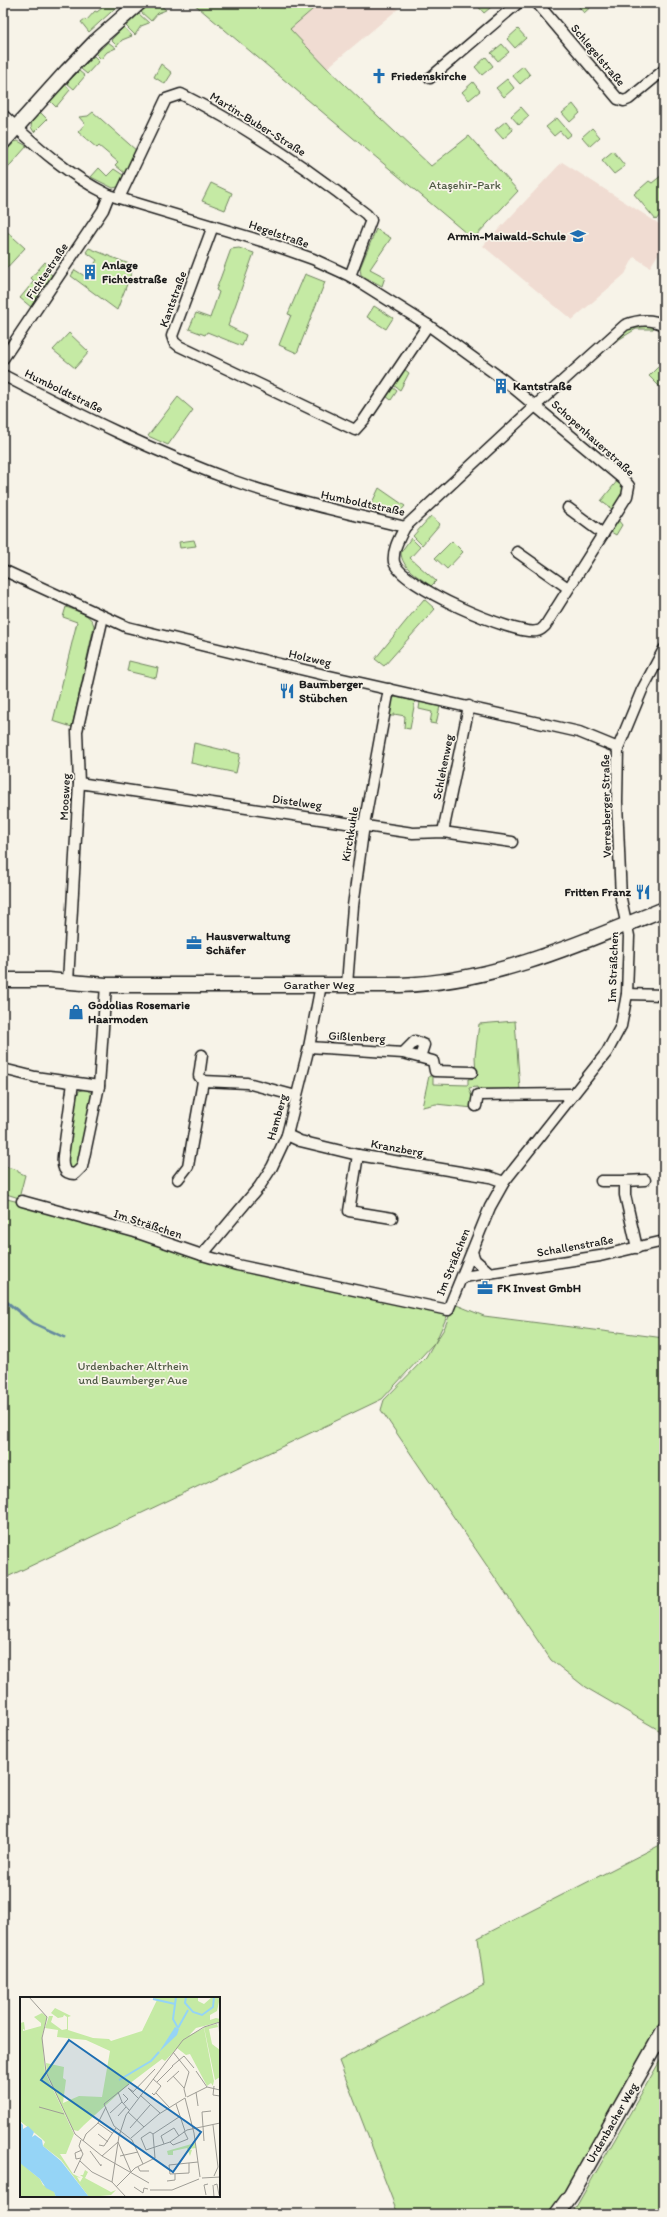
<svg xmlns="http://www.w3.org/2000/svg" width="667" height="2217" font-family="Itim,sans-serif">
  <rect width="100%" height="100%" fill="#f7f3e8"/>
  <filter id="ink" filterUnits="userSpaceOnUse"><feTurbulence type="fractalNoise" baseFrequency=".025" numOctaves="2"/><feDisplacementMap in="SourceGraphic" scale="8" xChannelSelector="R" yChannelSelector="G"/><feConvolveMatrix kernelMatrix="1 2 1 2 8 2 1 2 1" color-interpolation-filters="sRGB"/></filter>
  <g filter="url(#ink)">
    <g fill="#f0dcd2">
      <path d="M320,3h73l5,6 -71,59 -37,-39z"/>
      <path d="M562,162l102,65v18l-14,22 -16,-10 -9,17 -53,46 -89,-74z"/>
    </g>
    <g fill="#c5eaa4" stroke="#708360">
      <path d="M104,3h17l-32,29 -8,-10 4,-3 1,2 9,-10 2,1 6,-5 -2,-2z"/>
      <path d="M151,3h7l8,7 -8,3 -7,8 -10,-9z"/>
      <path d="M193,3h90l3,3 3,-3h31l-30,26 37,39 104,98 38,-30 49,55 -45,48z"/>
      <path d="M475,3h21l-12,10z"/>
      <path d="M576,3h18v1l-10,9z"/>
      <path d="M139,14l10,9 -8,3 -6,9 -9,-9z"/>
      <path d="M124,27l8,9 -10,4 -5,6 -6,-6z"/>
      <path d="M518,29l8,9 -11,10 -8,-9z"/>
      <path d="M108,42l8,6 -9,4 -6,7 -5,-5z"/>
      <path d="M502,44l7,8 -11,9 -7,-8z"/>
      <path d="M94,56l5,5 -12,13 -6,-5z"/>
      <path d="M486,57l7,9 -11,9 -7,-8z"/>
      <path d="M161,64l11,9 -7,11 -11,-7z"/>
      <path d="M523,66l7,9 -10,9 -8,-9z"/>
      <path d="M79,71l6,5 -11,13 -7,-6z"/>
      <path d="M507,79l7,9 -10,9 -8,-9z"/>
      <path d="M473,82l7,9 -11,9 -7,-8z"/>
      <path d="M66,85l4,5 -14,17 -6,-6z"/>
      <path d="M573,104l7,9 -10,9 -8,-9z"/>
      <path d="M521,107l8,9 -10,9 -8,-9z"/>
      <path d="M40,112l7,7 -13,13 -3,-5 1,-6z"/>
      <path d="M93,112l45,40 -11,23 -12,-10 3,-3 -19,-16 -2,2 -19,-16 7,-8 -6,-7 9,-1z"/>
      <path d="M557,118l14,16 -5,4 -6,-7 -6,5 -8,-9z"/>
      <path d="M506,121l7,9 -10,9 -8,-9z"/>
      <path d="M592,128l8,9 -10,9 -8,-9z"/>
      <path d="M18,141l9,5 -24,27v-18l11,-13z"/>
      <path d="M613,151l12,15 -11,8 -12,-14z"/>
      <path d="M99,168l8,8 7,-7 12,8 -4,9 -9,2 -22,-11z"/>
      <path d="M662,175l2,2v33l-8,10 -22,-26 15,-13 3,2z"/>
      <path d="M211,183l21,10 -7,17 -23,-9z"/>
      <path d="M3,228l22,20 -22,24z"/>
      <path d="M376,229l15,9 -21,31 15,8 -3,9 -21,-11 -1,-7z"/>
      <path d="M89,248l45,18 -17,44 -46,-34 4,-6 16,10 6,-9 -5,-3 5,-8 -11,-8z"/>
      <path d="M239,248l15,5 -26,73 18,9 -4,11 -35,-14 -2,3 -16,-6 7,-16 14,5 9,-26 -3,-2 15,-41z"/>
      <path d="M45,262l6,5 -4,4 5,4 -21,32 -11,-9 14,-17 -3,-3z"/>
      <path d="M305,274l20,8 -28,71 -18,-8 12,-30 -3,-1z"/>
      <path d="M374,306l19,12 -7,11 -19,-12z"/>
      <path d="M644,325l10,1 -1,3h-17l-18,11v-4l13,-8z"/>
      <path d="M69,333l20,19 -14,16 -22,-18z"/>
      <path d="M659,366l5,5v13l-3,4 -12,-12z"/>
      <path d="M404,369l5,4 -9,17 -7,-5z"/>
      <path d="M392,387l5,4 -6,9 -5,-4z"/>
      <path d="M178,397l15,13 -25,35 -20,-9z"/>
      <path d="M618,480l5,5 1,8 -11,17 -12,-9z"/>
      <path d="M379,488l26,18 -8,9 -27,-8z"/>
      <path d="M431,516l9,8 -18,21 -9,-9z"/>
      <path d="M618,520l4,5 -6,10 -5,-3z"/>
      <path d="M411,538l9,9 -10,11 26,23 -5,5c-12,-9 -30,-18 -30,-34z"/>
      <path d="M194,540l2,6 -16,2 -1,-6z"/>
      <path d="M452,541l11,11 -16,17 -12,-11z"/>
      <path d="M424,599l11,10 -51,57 -9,-7z"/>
      <path d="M66,607c10,4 26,7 28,19l-22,101 -19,-6 24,-99 -14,-5z"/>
      <path d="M129,661l29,7 -2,10 -29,-7z"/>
      <path d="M395,697l20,4 -5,28 -6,-1 1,-12 -11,-2v2h-6l3,-15z"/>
      <path d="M420,702l20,4 -4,18 -6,-1 2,-11 -13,-3z"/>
      <path d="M194,743l46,11 -4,19 -45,-10z"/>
      <path d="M515,1021l5,69 -42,1 -1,-4 -8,1 4,12v8l-37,-4 -14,3 7,-31h4v8l35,1v-6l8,-1 -1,-22 4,-32z"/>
      <path d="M85,1089l8,5 -14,71 -5,4 -6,-4v-5l7,-59 4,-10z"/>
      <path d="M3,1166l15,4v2l7,3 -6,23 -16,-5z"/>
      <path d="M3,1198l67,17 124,37 3,7 251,55 -13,29 9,-14 10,-25 30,12 134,17v-1l46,6v395l-79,-46 -34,-27 -170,-250 3,-10 42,-43 8,-14 -52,56 -379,180z"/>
      <path d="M664,1843v174l-107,188 -9,9h-150l-59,-153 145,-76 -6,-47z"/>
      <path d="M664,2054v160h-92z"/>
    </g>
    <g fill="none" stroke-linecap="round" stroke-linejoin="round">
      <path stroke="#658a9f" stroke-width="3" d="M3,1299l30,24 31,14"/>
      <defs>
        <g id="street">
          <path d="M537,3l81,96 6,2 5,-2 35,-29"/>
          <path d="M430,78l88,-75"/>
          <path d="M3,115c33,31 65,60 106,80l156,47 48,17 37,17 78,49 77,56 119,99 5,6 -2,10 -82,130c-2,2 -5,5 -8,5 -22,5 -137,-45 -143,-69 -2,-12 6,-25 11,-35"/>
          <path d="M119,198l47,-99 15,-5c66,33 127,74 185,120l5,6 -21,56"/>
          <path d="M213,226l-41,110 2,6 5,4 176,84 9,-10 64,-95"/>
          <path d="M3,359l100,-149 6,-15"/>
          <path d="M3,375c75,39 151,77 231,106 56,20 114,32 171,46l131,-122 89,-80c14,-5 25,-7 39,0"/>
          <path d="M568,508l35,26"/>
          <path d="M517,552l51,36"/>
          <path d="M3,570l124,57 198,48 254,57 39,16"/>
          <path d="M79,783l334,50 30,-1 69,10"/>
          <path d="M443,832l26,-126"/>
          <path d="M68,982l11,-199 -2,-52 26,-114"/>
          <path d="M347,985l6,-79 11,-81 25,-136"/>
          <path d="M627,994l37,1"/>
          <path d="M309,1047l94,6 30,8 2,10 37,1"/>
          <path d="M403,1053l12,-12 9,4 -4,12"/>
          <path d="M202,1055l-3,21 4,5"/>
          <path d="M3,1069l32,8 64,9"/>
          <path d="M73,1083l-10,73c-1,10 0,18 12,18l7,-7 17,-81 7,-101"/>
          <path d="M476,1106l2,-11 94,-1"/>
          <path d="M287,1135l13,6 58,14 132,22 14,5"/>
          <path d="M358,1155l-9,56 43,7"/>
          <path d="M178,1179l10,-13 15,-85 44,2 49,13"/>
          <path d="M601,1181h24"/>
          <path d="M22,1201l113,31 67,23 35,10 211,45 42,-103 14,-25 103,-130 14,-26 6,-32 2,-58 -8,-37 -4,-97 1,-54 24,-58 22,-41"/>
          <path d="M637,1248l-12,-53v-14l20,-1"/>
          <path d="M472,1252l3,8 15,13"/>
          <path d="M202,1255l57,-68 13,-20 15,-32 22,-88 12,-62"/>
          <path d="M463,1277l137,-21 64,-15"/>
        </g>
        <g id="secondary">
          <path d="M3,142l64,-71 29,-30 43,-38"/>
          <path d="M3,980h45l58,5h294c94,-3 179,-41 264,-76"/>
          <path d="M557,2214l14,-19 93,-165"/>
        </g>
      </defs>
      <use href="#street" stroke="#1c1c1c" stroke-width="13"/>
      <use href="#secondary" stroke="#1c1c1c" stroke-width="17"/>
      <use href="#street" stroke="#f7f3e8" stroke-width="10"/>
      <use href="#secondary" stroke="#f7f3e8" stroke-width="14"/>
    </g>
  </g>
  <defs>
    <symbol id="church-bare" viewBox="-9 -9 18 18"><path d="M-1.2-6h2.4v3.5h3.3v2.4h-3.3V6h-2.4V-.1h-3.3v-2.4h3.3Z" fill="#1f6fb2" stroke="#f7f3e8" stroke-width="2.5" paint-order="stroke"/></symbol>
    <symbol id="school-bare" viewBox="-9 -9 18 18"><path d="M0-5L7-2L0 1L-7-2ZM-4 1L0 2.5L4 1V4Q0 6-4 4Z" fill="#1f6fb2" stroke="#f7f3e8" stroke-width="2.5" paint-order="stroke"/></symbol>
    <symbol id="building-bare" viewBox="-9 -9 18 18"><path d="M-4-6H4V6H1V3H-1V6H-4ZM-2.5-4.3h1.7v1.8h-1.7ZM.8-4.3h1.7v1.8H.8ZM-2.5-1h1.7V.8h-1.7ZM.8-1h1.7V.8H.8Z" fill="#1f6fb2" stroke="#f7f3e8" stroke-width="2.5" paint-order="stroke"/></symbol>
    <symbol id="restaurant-bare" viewBox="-9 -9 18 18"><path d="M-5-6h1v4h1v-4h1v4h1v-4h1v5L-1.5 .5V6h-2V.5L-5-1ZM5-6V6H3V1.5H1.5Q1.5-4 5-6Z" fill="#1f6fb2" stroke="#f7f3e8" stroke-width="2.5" paint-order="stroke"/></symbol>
    <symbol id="office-bare" viewBox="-9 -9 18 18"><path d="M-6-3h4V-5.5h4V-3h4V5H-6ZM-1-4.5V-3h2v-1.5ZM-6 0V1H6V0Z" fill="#1f6fb2" stroke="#f7f3e8" stroke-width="2.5" paint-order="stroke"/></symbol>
    <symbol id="shop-bare" viewBox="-9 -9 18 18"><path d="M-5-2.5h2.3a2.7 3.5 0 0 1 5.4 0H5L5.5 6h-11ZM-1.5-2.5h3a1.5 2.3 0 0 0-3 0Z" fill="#1f6fb2" stroke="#f7f3e8" stroke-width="2.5" paint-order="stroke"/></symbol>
  </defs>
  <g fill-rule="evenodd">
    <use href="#church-bare" x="368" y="65" width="22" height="22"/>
    <use href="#school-bare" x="567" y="225" width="22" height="22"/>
    <use href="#building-bare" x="79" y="261" width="22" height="22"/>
    <use href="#building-bare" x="490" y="375" width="22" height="22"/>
    <use href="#restaurant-bare" x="276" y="680" width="22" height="22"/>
    <use href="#restaurant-bare" x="632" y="881" width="22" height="22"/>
    <use href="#office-bare" x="183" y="932" width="22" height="22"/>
    <use href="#shop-bare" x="65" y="1001" width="22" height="22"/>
    <use href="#office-bare" x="474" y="1277" width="22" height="22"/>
  </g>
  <g text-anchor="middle" stroke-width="3.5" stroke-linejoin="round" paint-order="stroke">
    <g font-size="12" fill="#1c1c1c" stroke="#f7f3e8">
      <text transform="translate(598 55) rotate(50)" y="4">Schlegelstraße</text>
      <text transform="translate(258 124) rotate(32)" y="4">Martin-Buber-Straße</text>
      <text transform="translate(279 234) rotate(19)" y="4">Hegelstraße</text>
      <text transform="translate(47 271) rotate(-56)" y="4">Fichtestraße</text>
      <text transform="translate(173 299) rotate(-70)" y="4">Kantstraße</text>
      <text transform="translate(64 391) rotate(26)" y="4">Humboldtstraße</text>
      <text transform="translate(593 438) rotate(42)" y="4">Schopenhauerstraße</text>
      <text transform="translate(363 503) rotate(12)" y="4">Humboldtstraße</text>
      <text transform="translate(310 658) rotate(13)" y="4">Holzweg</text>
      <text transform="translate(443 767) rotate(-79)" y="4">Schlehenweg</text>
      <text transform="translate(65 797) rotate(-87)" y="4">Moosweg</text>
      <text transform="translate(297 802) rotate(8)" y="4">Distelweg</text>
      <text transform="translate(606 806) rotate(-91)" y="4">Verresberger Straße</text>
      <text transform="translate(350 834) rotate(-81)" y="4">Kirchkuhle</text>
      <text transform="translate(613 967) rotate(-88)" y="4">Im Sträßchen</text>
      <text x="319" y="989">Garather Weg</text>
      <text transform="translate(357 1037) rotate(3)" y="4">Gißlenberg</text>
      <text transform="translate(277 1117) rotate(-74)" y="4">Hamberg</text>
      <text transform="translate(397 1148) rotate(10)" y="4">Kranzberg</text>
      <text transform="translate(148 1224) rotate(18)" y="4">Im Sträßchen</text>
      <text transform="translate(575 1246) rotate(-10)" y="4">Schallenstraße</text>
      <text transform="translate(453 1262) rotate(-68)" y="4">Im Sträßchen</text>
      <text transform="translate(612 2123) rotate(-60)" y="4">Urdenbacher Weg</text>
    </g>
    <g font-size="12" font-weight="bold" fill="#1c1c1c" stroke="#f7f3e8" text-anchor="start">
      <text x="391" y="80">Friedenskirche</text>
      <text x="566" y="240" text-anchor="end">Armin-Maiwald-Schule</text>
      <text x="102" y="269">Anlage<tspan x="102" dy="14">Fichtestraße</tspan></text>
      <text x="513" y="390">Kantstraße</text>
      <text x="299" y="688">Baumberger<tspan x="299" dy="14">Stübchen</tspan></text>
      <text x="631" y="896" text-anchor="end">Fritten Franz</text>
      <text x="206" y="940">Hausverwaltung<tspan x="206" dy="14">Schäfer</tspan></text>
      <text x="88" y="1009">Godolias Rosemarie<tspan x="88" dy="14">Haarmoden</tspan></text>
      <text x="497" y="1292">FK Invest GmbH</text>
    </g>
    <g font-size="12" fill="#4f5a45" stroke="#f7f3e8">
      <text x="465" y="189">Ataşehir-Park</text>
      <text x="133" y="1370">Urdenbacher Altrhein<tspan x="133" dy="14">und Baumberger Aue</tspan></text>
    </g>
  </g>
  <g transform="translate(20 1997)">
    <rect width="200" height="200" fill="#f7f3e8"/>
    <path d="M132,0h46v4l6,3 8,-7h8l-3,14 -7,4v5l6,-2 4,1v3l-24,6 -31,33 -3,-2 -33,25 -45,41 -6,6 -5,-1 -26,-56 -1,-11 18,4 -1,11 3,2 -3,23 16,-7 23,1 8,-46 -24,-11 -29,-3 1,-7 -13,-2 4,-12h4l-2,6 11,8 5,-1v-12l-3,-2 -1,2 -5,1 -7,-5 4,-5 16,8 -3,1v13l25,8 14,-27 -14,27 16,1 2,2 31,-10 15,-31zM22,16l5,4 -5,19 3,36 29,62 -8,20h-6l13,20 8,4 -4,-1 3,5 3,-5 -3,-2h3l2,-5 3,2 -3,6 26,14 5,-2 -5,5 -22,2 -28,-37 -18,-14 2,-4 -4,-4 -21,-17v-98l4,-1 1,8 -2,-1v2l18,-5v-3l-7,-6zM197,27l1,3 -9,2 3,15 8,6v27l-5,3 -11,-53zM184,31l10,53 -1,4v1l-2,-3 -4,3 -17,-32 -4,1 -9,-7 11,-12zM175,146l1,5 -7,1 3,1 -2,6 -3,-8 -14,3v4h-5l-1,-4zM0,166l8,3 1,4 11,9 3,6 11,6 2,6h-36z" fill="#c5eaa4"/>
    <path d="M155,30l4,2 -2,6 -18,17zM0,125l3,3v4l5,-3 6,6 -2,5 3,-2 7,5 1,6 18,15 28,36h-33l-2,-5 -8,-4 -6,-9 -20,-16z" fill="#95d4f6"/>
    <path fill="none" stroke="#95d4f6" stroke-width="2" d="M156,0l-3,22 5,9M166,0l-1,6 8,9 9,3 11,-8 1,-10M133,2l22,5M158,31l10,-18M99,83l32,-19 8,-9"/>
    <path fill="none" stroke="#9f9d96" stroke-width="1" d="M9,0l18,20 -5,21 4,34 29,62 27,22 47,27M199,26l1,19M153,55l16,20 -5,17 2,8M152,69l12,-10 10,12M176,74l11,16M153,79l11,12M137,85l16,-16M147,85l12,-11M109,87l-25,20 10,22 18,14 11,24M194,89l-1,9 7,1M98,95l4,10 7,8M114,95l-6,-4 10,10M176,95l2,14M112,96l23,-24M132,96l2,2 7,-9 -8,-7M136,96l13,14M103,97l5,5 -5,5M120,98l20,18M167,100l20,-10 13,3M165,101l9,35 6,44M156,107l9,27M19,110l25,7M108,115l16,15M90,116l12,-11M98,119l8,-9M78,126l14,10M193,128l5,42 -4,9M110,131l21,-24M78,137l10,8M133,137l-3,-2 -9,6 5,12 24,-8 17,-12 33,-7M111,141l28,-24 26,-16M63,144l3,-7 12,-11 8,-16M184,144l-2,-29 9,-1M98,145l13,30M150,145l3,3 15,-6 -4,-8M144,147l-3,-8 13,-8 5,8M79,148l5,1 12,-18M70,154l11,15v-2M82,159l16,-14M100,159l18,-4M61,161l-5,1 -1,-6 7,-3M60,164l12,11 20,10 14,15M169,166v10l-19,1 -1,-9 29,-3M118,170l2,4h9M54,176l9,-19 -4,-8 2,-6M182,181l18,-1M147,184l8,-1v-6M92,185l7,-46 7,-21 57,-75 21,-13 16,-5M193,188l1,12M194,188l3,-1 2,11M96,190l19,-19 20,-10 -2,-24 26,-17M114,190l9,6 1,-5 4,1M130,193h22l27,-11M186,198l-2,-10 4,-1"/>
    <path fill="#1f6fb2" fill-opacity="0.15" stroke="#1f6fb2" stroke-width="2" d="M49,43l132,92 -28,40 -132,-92z"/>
    <rect width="200" height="200" fill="none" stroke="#1c1c1c" stroke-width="2"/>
  </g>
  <rect width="667" height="2217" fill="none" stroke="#f7f3e8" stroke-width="16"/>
  <rect x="8" y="8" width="651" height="2201" fill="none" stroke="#1c1c1c" stroke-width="1.5" filter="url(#ink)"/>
</svg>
